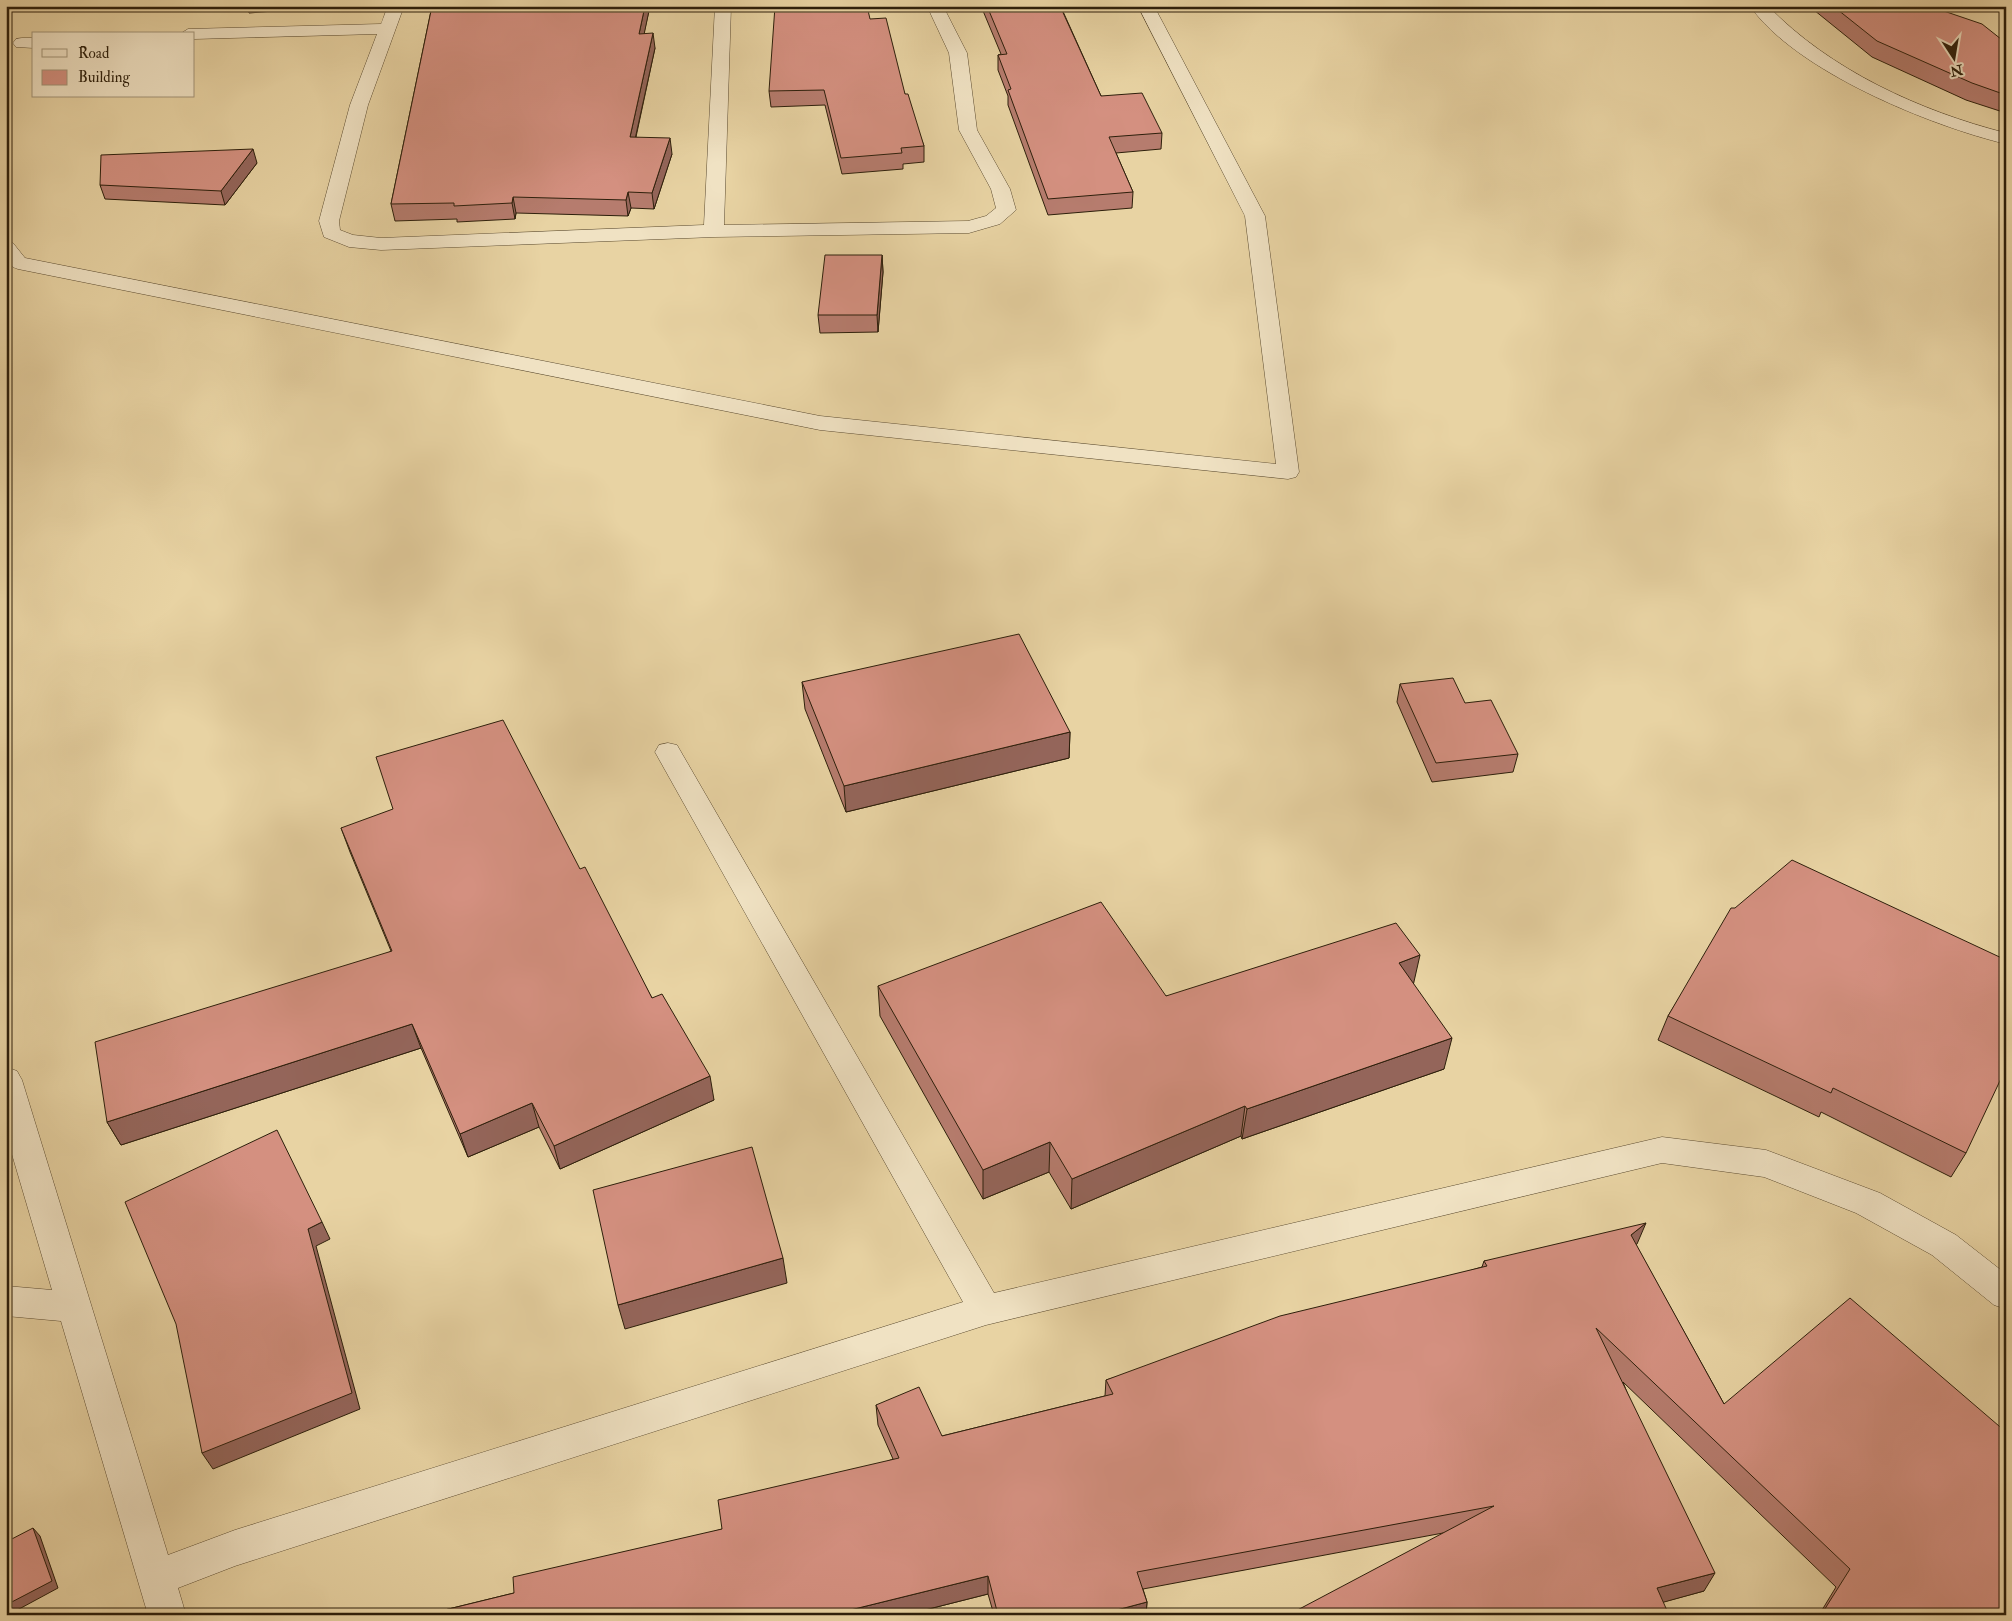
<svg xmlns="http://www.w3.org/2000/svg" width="2012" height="1621" font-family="'IM FELL Double Pica',serif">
  <rect width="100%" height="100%" fill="#e8d3a3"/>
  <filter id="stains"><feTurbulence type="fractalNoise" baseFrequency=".004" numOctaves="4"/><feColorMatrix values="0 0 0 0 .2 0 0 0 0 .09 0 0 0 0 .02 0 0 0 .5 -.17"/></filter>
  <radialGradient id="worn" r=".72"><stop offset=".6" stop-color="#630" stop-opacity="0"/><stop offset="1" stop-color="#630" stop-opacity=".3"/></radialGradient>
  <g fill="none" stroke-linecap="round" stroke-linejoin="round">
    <defs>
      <g id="street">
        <path d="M388,6h16l-36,99 -29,116 1,9 13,5 28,3 323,-13 11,-219h16l-7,219 244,-4 18,-5 10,-8 -5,-19 -32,-59 -10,-77 -22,-47h16l24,47 10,77 33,59 6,21 -16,14 -31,9 -255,4 -333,13 -32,-3 -25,-10 -5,-16 31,-116 27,-71 -183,5v-5h-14l8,-5 193,-5z"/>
        <path d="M1138,6h16l111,210 34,256 -3,5 -8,2 -468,-49 -802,-161c-14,-4 -12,-15 -12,-28l7,2 12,15 795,158 456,48 -31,-248z"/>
        <path d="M1750,6h18c62,64 152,105 238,127v11c-75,-18 -211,-73 -256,-138z"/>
        <path d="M1997,6h9v6l-6,-1z"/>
        <path d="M22,38h12v10l-18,-1 -3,-4 3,-4z"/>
        <path d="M668,743l9,2 317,548 668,-156 104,13 114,43 76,42 50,39v35l-12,-4 -62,-50 -76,-42 -92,-36 -102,-14 -676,162 -751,241 -57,22 8,27h-38l-87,-294 -55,-5v-30l46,4 -46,-156v-67l11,4 5,9 146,475 67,-25 728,-228 -308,-550 4,-7z"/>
      </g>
    </defs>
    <use href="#street" stroke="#5c4c31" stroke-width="1"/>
    <use href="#street" fill="#f0e2c3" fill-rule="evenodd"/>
  </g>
  <g fill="#b67c6e" stroke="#2d1f0b">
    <path d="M247,6h76v1l-74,6z"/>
    <path d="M432,6h218l-6,27 11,15 -19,89 36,17 -18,55 -23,-1 -3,8 -112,-3 -1,6 -58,3v-3l-62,2 -4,-17z"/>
    <path d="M981,6h80v1l40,89 61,37 -1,16 -45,4 17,39 -1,16 -84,7 -40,-110v-9l-10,-26v-15l3,-1z"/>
    <path d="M1809,6h120l77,37v70l-40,-13 -94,-43z"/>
    <path d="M870,19l35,75 19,52v16l-21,2v5l-61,5 -17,-69 -54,2 -2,-16z"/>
    <path d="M257,163l-32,42 -120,-6 -5,-14z"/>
    <path d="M882,255l1,17 -5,60 -58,1 -2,-18z"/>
    <path d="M802,682l268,50 -1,26 -223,54 -41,-103z"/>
    <path d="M1400,684l65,19 53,51 -5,18 -81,10 -35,-80z"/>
    <path d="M341,828l239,41 72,129 62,102 -154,69 -21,-42 -71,30 -47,-109 -300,97 -14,-23 284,-171 -41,-99z"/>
    <path d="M1735,908l231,245 -15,24 -130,-65 -2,5 -161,-77 10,-24z"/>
    <path d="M1413,983l31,86 -202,70 -1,-3 -170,73 -22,-37 -66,27 -103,-183 -2,-30 288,10z"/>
    <path d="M1637,1244l-1,1 88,159 282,211h-187l17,-28 -213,-205 81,209 -41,11 -220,-69 -300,56 4,13 -1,13h-152l-6,-21 -83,21h-481l90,-22 208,-64 171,-70 -15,-34 -2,-20 66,31 163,-40 1,-16 376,-113 2,-6z"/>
  </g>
  <g fill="#94655a" stroke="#2d1f0b">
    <path d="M645,6h5l-9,43 -2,-15z"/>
    <path d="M653,33l2,15 -23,105 -2,-16z"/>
    <path d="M670,138l2,16 -18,55 -2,-16z"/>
    <path d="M253,149l4,14 -32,42 -4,-14z"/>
    <path d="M628,192l3,16 -3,8 -2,-16z"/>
    <path d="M513,197l3,16 -1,6 -3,-16z"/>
    <path d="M882,255l1,17 -5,60 -1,-17z"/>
    <path d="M1070,732l-1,26 -223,54 -2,-26z"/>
    <path d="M1420,955l-7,31 -14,-23z"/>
    <path d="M412,1024l9,24 -300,97 -14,-23z"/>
    <path d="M1452,1038l-8,31 -202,70 5,-30z"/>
    <path d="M710,1076l4,24 -154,69 -6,-23z"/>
    <path d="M532,1103l7,24 -71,30 -8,-23z"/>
    <path d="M1245,1106l-4,30 -170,73 1,-30z"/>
    <path d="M1050,1142l-1,30 -66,27v-29z"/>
    <path d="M322,1222l8,17 -14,7 44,163 -147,60 -11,-16 106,-224z"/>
    <path d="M1646,1223l-9,21 -15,12 9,-21z"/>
    <path d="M783,1258l4,25 -162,46 -7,-24z"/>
    <path d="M33,1528l7,8 18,52 -50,27h-2v-10z"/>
    <path d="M1715,1573l-11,18 -58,16 11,-19z"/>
    <path d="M988,1576v18l-83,21h-75z"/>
    <path d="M1147,1602l-1,13h-48z"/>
  </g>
  <g fill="#d49080" stroke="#2d1f0b">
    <path d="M432,6h213l-6,28 14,-1 -23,104 40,1 -18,55 -24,-1 -2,8 -113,-3 -1,6 -58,3v-3l-63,1z"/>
    <path d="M775,6h92l3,13 16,-1 19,76h3l16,52 -23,2 1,5 -61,5 -17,-68 -55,1z"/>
    <path d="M987,6h73l41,90 41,-3 20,40 -53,4 24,55 -85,7 -40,-109 3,-1 -13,-34 9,-1z"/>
    <path d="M1833,6h96l53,18 24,19v52l-34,-12 -95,-42z"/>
    <path d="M253,149l-32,42 -121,-6 1,-30z"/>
    <path d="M825,255h57l-5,60h-59z"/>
    <path d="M1019,634l51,98 -226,54 -42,-104z"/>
    <path d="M1453,678l12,25 26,-3 27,54 -82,9 -36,-79z"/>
    <path d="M503,720l77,149 5,-2 67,131 10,-4 48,82 -156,70 -22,-43 -72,31 -48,-110 -305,98 -12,-80 297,-91 -51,-123 52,-19 -17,-52z"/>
    <path d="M1792,860l214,100v108l-40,85 -133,-65 -2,5 -163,-77 63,-108h4z"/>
    <path d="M1101,902l65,94 230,-73 24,32 -21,8 53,75 -205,71 -2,-3 -173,73 -22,-37 -67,28 -105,-184z"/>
    <path d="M277,1130l45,92 -14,7 44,164 -150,60 -26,-129 -51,-122z"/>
    <path d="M752,1147l31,111 -165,47 -25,-115z"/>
    <path d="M1646,1223l-15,12 93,169 126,-106 156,134v183h-185l29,-46 -254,-241 119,245 -58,15 12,27h-381l206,-109 -357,66 10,30 -49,13h-100l-10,-39 -158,39h-406l90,-22 -1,-16 209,-48 -4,-29 181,-42 -23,-53 43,-18 23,49 171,-42 -7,-14 174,-64 207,-50 -3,-5z"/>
    <path d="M33,1528l19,53 -46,24v-63z"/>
  </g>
  <rect width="2012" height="1621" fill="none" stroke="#e8d3a3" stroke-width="25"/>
  <rect x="8" y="8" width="1997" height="1606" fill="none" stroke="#2d1f0b" stroke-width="2.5"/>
  <rect x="12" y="12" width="1987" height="1596" fill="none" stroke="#2d1f0b"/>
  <rect x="32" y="32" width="162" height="65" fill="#f0e2c3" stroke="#a29479"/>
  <rect x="42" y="49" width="25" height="8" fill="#f0e2c3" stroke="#a29479"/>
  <text x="78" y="58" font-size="15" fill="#2d1f0b">Road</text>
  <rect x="42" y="70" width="25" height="15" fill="#d49080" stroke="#a29479"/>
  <text x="78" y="82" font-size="15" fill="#2d1f0b">Building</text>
  <g transform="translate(1954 58) rotate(168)" stroke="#f0e2c3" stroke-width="4" paint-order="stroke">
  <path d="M0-4L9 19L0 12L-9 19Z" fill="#2d1f0b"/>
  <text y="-8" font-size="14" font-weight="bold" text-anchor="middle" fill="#2d1f0b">N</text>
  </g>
  <rect width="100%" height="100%" filter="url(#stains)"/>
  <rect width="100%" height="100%" fill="url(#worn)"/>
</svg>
